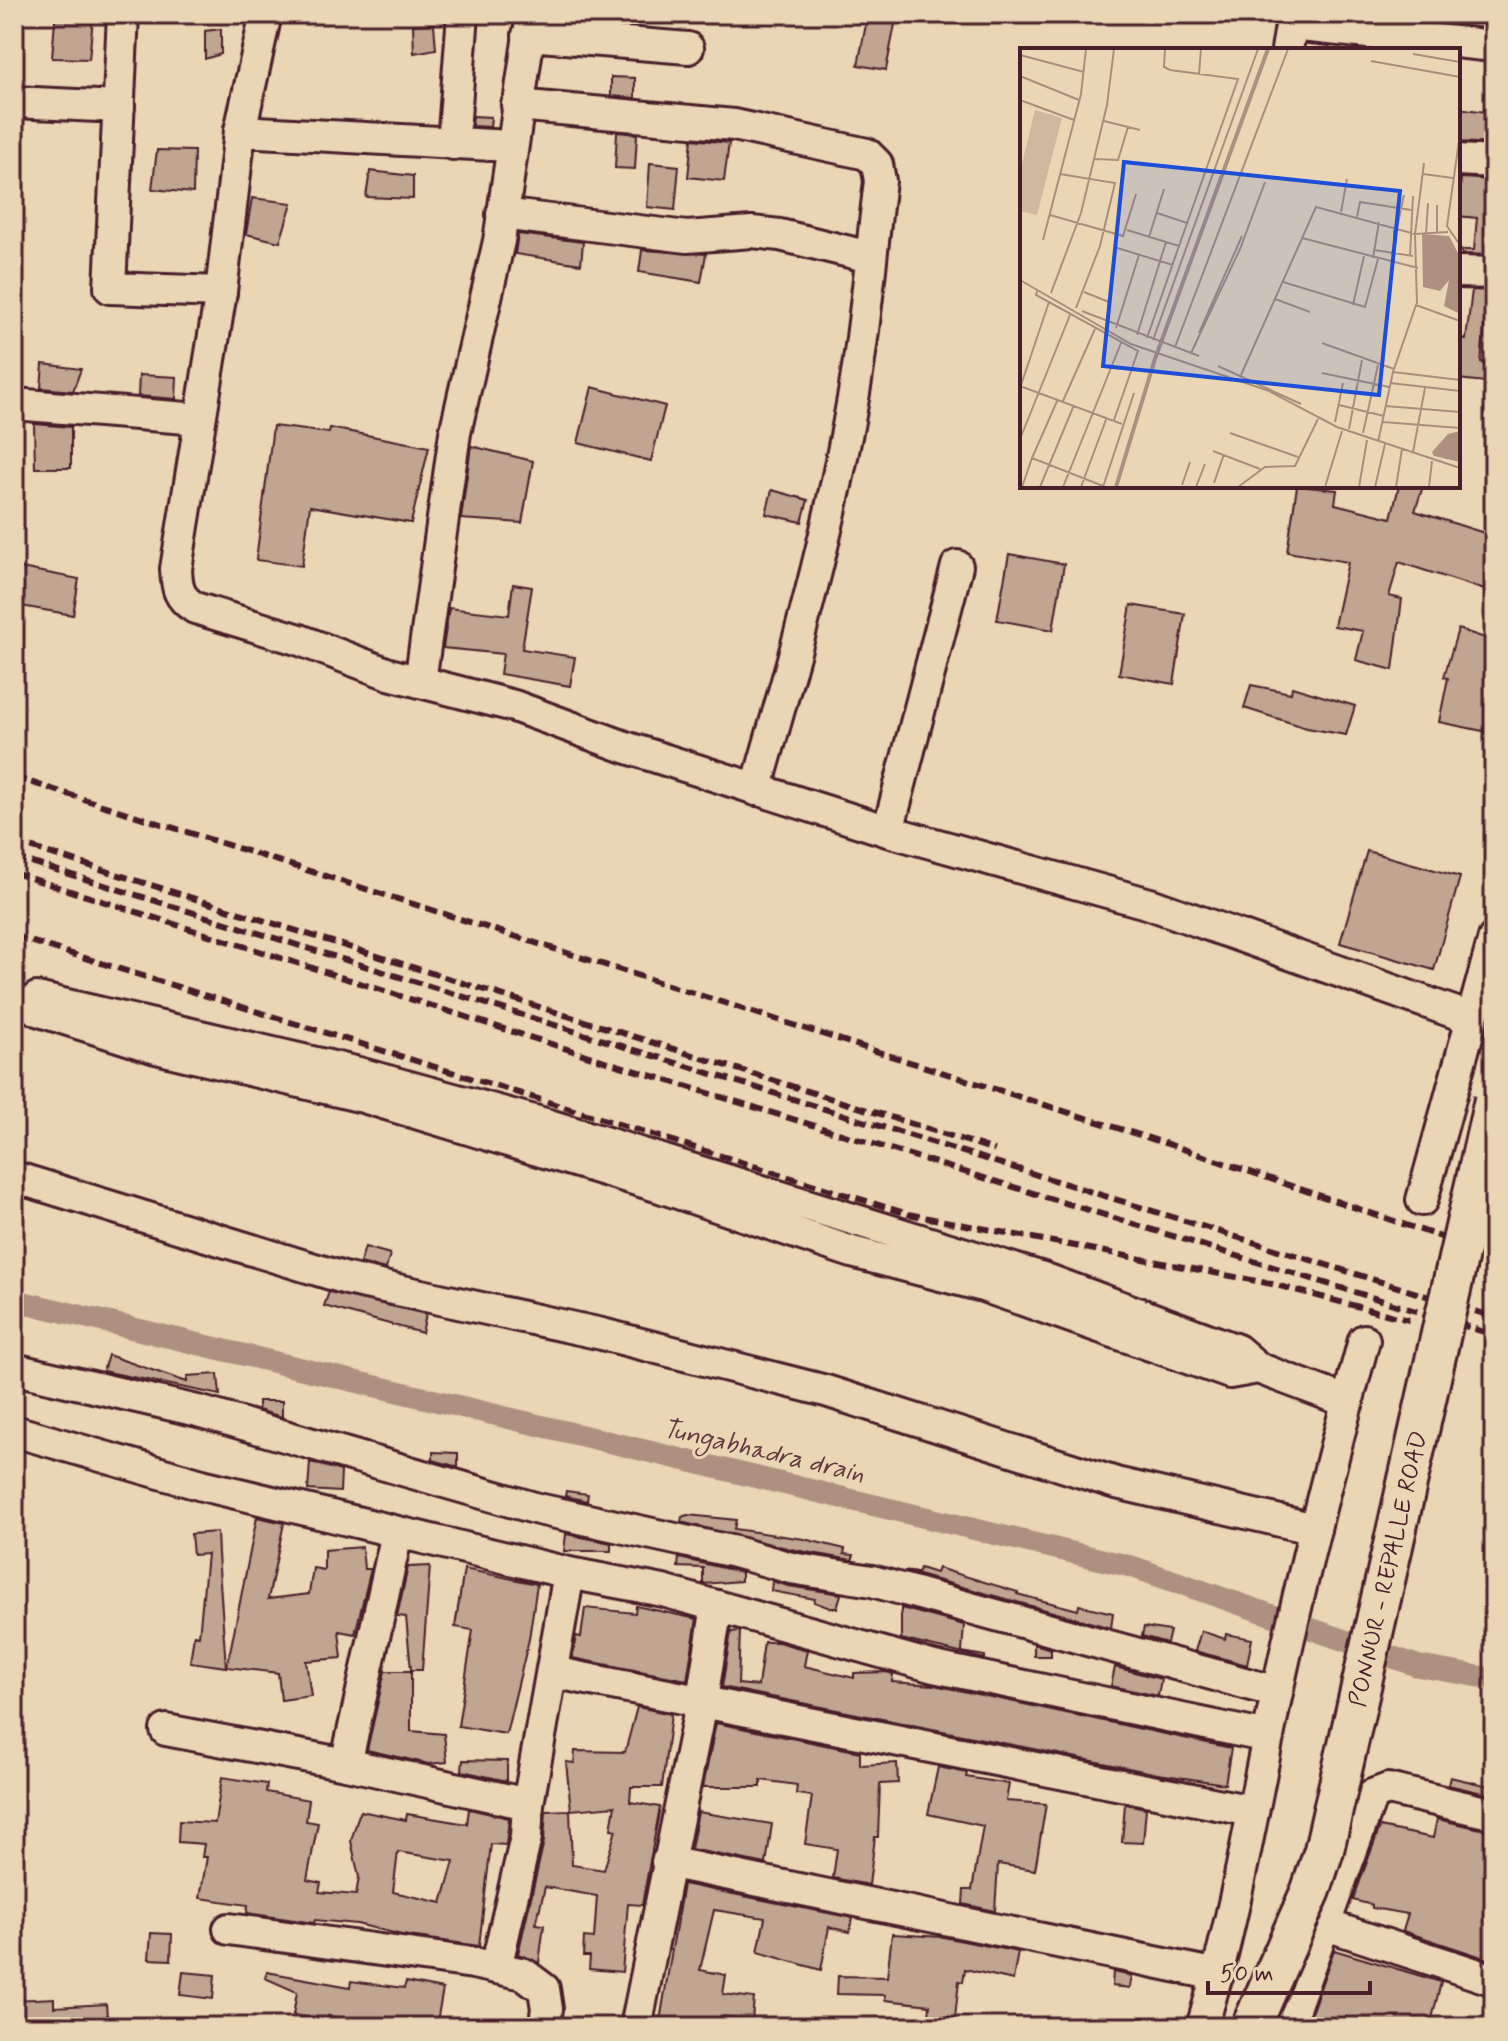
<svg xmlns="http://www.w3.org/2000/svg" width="1508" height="2041" font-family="Mynerve,sans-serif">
  <rect width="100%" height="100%" fill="#ead6b4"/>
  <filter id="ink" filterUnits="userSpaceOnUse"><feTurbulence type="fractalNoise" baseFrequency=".0125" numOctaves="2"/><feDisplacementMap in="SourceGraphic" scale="16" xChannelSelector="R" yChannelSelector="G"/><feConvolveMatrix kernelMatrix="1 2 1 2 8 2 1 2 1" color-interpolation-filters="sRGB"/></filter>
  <g filter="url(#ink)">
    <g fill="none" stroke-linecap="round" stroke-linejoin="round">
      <path stroke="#ad9080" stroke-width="22" d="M14,1300l1119,267 285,99 76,13"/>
    </g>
    <g fill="#c0a591" stroke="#4a1f2b" stroke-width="2" fill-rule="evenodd">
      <path d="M868,14h29l-11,56 -28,-5z"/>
      <path d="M93,19l-4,40 -37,-1 3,-38z"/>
      <path d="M434,24l2,25 -22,4 -1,-28z"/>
      <path d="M221,29v25l-16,5v-28z"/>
      <path d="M611,77l24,1v20l-24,-2z"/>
      <path d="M1458,108l36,5v31l-36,-2z"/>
      <path d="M473,116l18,1 -1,10 -18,-1z"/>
      <path d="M617,132l20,2 -2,35 -20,-1z"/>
      <path d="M692,139l37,4 -5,38 -36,-4z"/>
      <path d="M157,150l37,1 -1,42 -41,-4z"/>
      <path d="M650,163l29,3 -4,44 -28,-3z"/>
      <path d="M370,171l43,5v23l-47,-2z"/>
      <path d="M1461,178l33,2v75l-32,-1v-4h12l3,-32 -19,-2z"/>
      <path d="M252,198l40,5 -12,39 -34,-8z"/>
      <path d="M518,234l65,8 -2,22 -66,-10z"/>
      <path d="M642,250l64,4 -5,28 -62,-10z"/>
      <path d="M1472,290l22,1 -2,30h-7l-4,41 13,1v20l-36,-4v-40l8,1z"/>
      <path d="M43,364l38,5 -8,22 -32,-3z"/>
      <path d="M139,375l38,2 -1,22 -38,-3z"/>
      <path d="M592,387l73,19 -14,55 -73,-18z"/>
      <path d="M34,424l37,3v41h-36z"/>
      <path d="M273,426l56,7 1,-5 99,19 -18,76 -101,-17 -8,60 -46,-6z"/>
      <path d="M471,446l62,15 -11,62 -61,-4z"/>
      <path d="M1297,486l40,4 -2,14 56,14 8,-32h24l-8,25 79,25v57l-95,-31 -10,34 13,3 -9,71 -37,-10 7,-29 -29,-5 14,-64 -61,-10z"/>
      <path d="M772,490l36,10 -6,22 -36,-8z"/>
      <path d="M1009,554l55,10 -11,66 -56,-10z"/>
      <path d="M21,568l58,11 -6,36 -58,-10z"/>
      <path d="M513,584l19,3 -10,62 53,8 -5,29 -70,-12 3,-20 -60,-6 6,-40 60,7z"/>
      <path d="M1131,605l54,9 -11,70 -55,-10z"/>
      <path d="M1458,629l36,12v79l-6,12 -49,-10 9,-44 -4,-1z"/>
      <path d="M1251,685l40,8 1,-6 63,19 -9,29 -39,-7 -63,-20z"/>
      <path d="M1367,851l93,26 -26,93 -94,-27z"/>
      <path d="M365,1247l25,7 -4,15 -26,-6z"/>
      <path d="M329,1292l97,22 -4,19 -98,-27z"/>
      <path d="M108,1355l79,27v-6l31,-2 2,21 -117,-24z"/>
      <path d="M258,1401h24v16l-24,-7z"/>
      <path d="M433,1452l25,1v14l-25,-7z"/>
      <path d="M310,1462l31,9 -1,21 -32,-2z"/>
      <path d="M566,1491l22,3 -1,7 -22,-5z"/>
      <path d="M687,1515l49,5 -2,9 70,10 41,10 -1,5 10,1 -2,5 -57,-10 -114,-28 1,-5z"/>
      <path d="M257,1517l27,6 -16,76 41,-5 4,-26 11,2v-20l38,-3 2,22h7l-16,65 -16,-3 3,27 -36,3 5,35 -30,4 -3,-27 -51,-6z"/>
      <path d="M217,1532l1,22 8,113 -36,-5 4,-27 5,1 8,-82 -14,1 -2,-21z"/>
      <path d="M566,1534l45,9v8h-47z"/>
      <path d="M679,1558l62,14v9l-38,3v-16l-25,-1z"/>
      <path d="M430,1566l-8,104h-11l-5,-53 -9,-1 11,-49z"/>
      <path d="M920,1568l16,5 2,-5 80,24 -1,2 61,16 1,-5 34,8 -2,15 -207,-57 14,2z"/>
      <path d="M464,1569l73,15 -8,55 -23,95 -48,-8 15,-96 -18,-3z"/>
      <path d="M772,1581l16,5 53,8 -4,14h-7l-16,-6 1,-3 -44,-8z"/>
      <path d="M636,1606l61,13 -10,61 -115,-22 4,-22 5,1 4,-29 50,5z"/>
      <path d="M901,1608l63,17 -2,27 23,4v3l-84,-20z"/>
      <path d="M1144,1627l26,4 -3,12 -25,-7z"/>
      <path d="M740,1631l-2,53 20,2 6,-44h14l29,8 -3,16 50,12v-5l32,-1 7,2 -1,8 42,3 297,63 -6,36 -67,-10 -436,-87 9,-55z"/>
      <path d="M1201,1631l24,8 1,-5 26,5 -5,26 -52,-14z"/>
      <path d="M1034,1644l17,5v7h-17z"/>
      <path d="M1115,1667l46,12 -3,17 -47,-10z"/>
      <path d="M385,1671h26v60l33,3 3,28 -18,2 -62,-14z"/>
      <path d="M637,1707l34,7 -9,73h-31l-1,15 30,5 -18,98 -14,-1 -6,68 -33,-3 1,-13h-7l1,-19 10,1 3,-42 -52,-9 -9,37 8,1 -5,38 -21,-9 26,-113 2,-30 24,-1 2,55 32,5 12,-40 -5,-1 4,-23 -44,4 -5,-48 8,1 1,-12 50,1z"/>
      <path d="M716,1723l144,29v13l37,-2 1,20 -18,1 -2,53h-3l-6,48 -36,-7 4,-29 -32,-5 7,-48 -16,-2 1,-9 -36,-5v7h-58z"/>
      <path d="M463,1760l44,1v20l-45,-10z"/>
      <path d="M938,1767l29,6 -1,4 43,7 -3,17 40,3 -11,66 -37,-6 -3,47 -32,-7 1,-14h8l11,-64 -55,-12z"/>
      <path d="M222,1777l45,7 -1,8 43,8 -3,21 12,2 -11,57 14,3 -2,9 37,3 3,-18 -8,-36 9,-30 46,9 1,-6 60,10 2,-15 40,9 -3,27 -15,-1 -12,102 -77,-11 -45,-11 -42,-4 -1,3 -67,-10 1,-8 -48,-7 7,-41h-5l2,-13 -26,-2 1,-21 36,2zM398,1852l56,9 -12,42 -49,-11z"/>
      <path d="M1450,1777l43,10 -2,8 -43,-10z"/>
      <path d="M1125,1804l21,4 -3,35 -21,-1z"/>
      <path d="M698,1812l74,12 -6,40 -75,-15z"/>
      <path d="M1437,1819l57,13v129l-91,-30 5,-17 -36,-6v-3l-19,-5 27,-73 53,11z"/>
      <path d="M683,1884l170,34 -3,14 -21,-5 -8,43 -63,-18 7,-34 -51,-8 -14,60 26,5 -3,19 31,4 -2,22 -32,-4 -2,11h-59z"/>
      <path d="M151,1933l21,1 -1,26 -22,-1z"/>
      <path d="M892,1934l51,3 75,15 -5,28 -48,-11 -2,13 -4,-1 -4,37 -26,-3 1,-10 -45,-5v-5l-48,-1 1,-18 49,1z"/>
      <path d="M1334,1950l107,32 -11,45h-124z"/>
      <path d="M183,1972l32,3 -2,24 -33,-4z"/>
      <path d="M267,1972l83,15 1,-6 53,7 2,-6 37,7 -7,38h-32l-76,-11v5l-35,-6 4,-23 -32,-14z"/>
      <path d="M1113,1972l19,4 -2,12 -18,-2z"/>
      <path d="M54,1998v9l52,-3 2,23h-94v-27z"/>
    </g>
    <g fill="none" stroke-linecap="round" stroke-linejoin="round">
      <defs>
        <g id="minor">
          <path d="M123,14l-13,274 111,4"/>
          <path d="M266,14l-26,117 -19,161 -45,277c1,19 2,28 19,39l105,32 89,34 125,32 111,41 263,84 262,73 320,114"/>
          <path d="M1291,25l203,21"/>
          <path d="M528,35l160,13"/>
          <path d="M1287,50l6,-36"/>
          <path d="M14,102l105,5"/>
          <path d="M517,105l217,20 133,29 10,10 3,17c-9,70 -14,142 -26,212 -23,134 -60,266 -98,397"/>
          <path d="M240,131l270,15"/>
          <path d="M453,144l10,-130"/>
          <path d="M1458,160l36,2"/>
          <path d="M502,214l185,23 65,-5 28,3 90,22"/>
          <path d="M1458,272l36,1"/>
          <path d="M14,404l185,15"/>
          <path d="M420,682l35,-249 44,-192 33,-227"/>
          <path d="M888,831l69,-265"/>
          <path d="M14,1177l333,102 255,55 224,57 290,92 199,46"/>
          <path d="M1422,1200l72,-262"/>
          <path d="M1258,1368l-28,5 -247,-87 -131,-34 -192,-65 -297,-90 -207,-49 -119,-38 -3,-8 3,-4 318,74 194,53 494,153 194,72 21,18 90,34"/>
          <path d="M14,1369l184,42 340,98 197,43 56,16 81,13 405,111"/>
          <path d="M14,1431l188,54 367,88"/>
          <path d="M552,1672l700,139"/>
          <path d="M166,1730l180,34 182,40"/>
          <path d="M346,1764l51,-231"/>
          <path d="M667,1862l551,113"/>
          <path d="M1326,1925l168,55"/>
          <path d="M229,1929l244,34 51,11 20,15 3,20 -3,18"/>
          <path d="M496,1968l30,-131 2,-33 41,-231 94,18 271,76 334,70"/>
          <path d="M636,2027l66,-328 15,-93"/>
          <path d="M1202,2027c34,-112 53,-230 77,-344 25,-115 54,-229 85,-343"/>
          <path d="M1287,2027l85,-232 16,-6 106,25"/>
        </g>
      </defs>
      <use href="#minor" stroke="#4a1f2b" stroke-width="36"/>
      <use href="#minor" stroke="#ead6b4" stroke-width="30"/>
      <g stroke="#4a1f2b" stroke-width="6" stroke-dasharray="12 6" stroke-linecap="butt">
        <path d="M14,777l1163,370 317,108"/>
        <path d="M14,842l981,308"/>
        <path d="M14,857l1480,460"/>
        <path d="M14,873l600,191 880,271"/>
        <path d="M14,936l894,278 364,70 137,36"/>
      </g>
      <defs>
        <g id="major-bridge">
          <path id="s1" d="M1251,2027l60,-137 13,-40 170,-750"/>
        </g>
      </defs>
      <use href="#major-bridge" stroke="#4a1f2b" stroke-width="44" stroke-linecap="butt"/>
      <use href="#major-bridge" stroke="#ead6b4" stroke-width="38"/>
    </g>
  </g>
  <g text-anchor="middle" stroke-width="6" stroke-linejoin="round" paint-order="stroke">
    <g font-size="24" fill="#4a1f2b" stroke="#ead6b4">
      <text dy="8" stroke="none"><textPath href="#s1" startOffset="480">PONNUR - REPALLE ROAD</textPath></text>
    </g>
    <g font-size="26" font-style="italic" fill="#633b40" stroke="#ead6b4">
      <text transform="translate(764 1450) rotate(13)" y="9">Tungabhadra drain</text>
    </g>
  </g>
  <g transform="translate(1020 48)">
    <rect width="440" height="440" fill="#ead6b4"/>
    <path d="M15,62l27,8 -25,97 -17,-4v-39z" fill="#cfb89e"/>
    <path d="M402,186l27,2 11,21v57l-16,-8 5,-26 -9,11 -17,-4zM440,383v31l-26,-6 -2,-4 16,-18z" fill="#ad9080"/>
    <path fill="none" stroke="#ad9080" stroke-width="4" d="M96,439l39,-128 113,-310"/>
    <path fill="none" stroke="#aa8d7d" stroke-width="2" d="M145,1l-1,18 6,3 68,9 -59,167M393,6l47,8M0,7l64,17M351,13l89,16M179,26l2,-25M0,28l59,24M0,52l54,20M84,73l36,9M440,86l-13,92 13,19M74,111l24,1 10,-33M40,126l55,9 -15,63 -24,62M403,126l30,4M417,157v28M321,164l6,-33M137,165l30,10M30,167l73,21 13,-42M337,169l3,-15 51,8M377,180l7,-33M107,182l52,16 -32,92M406,186l2,-31M129,189l15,-48M282,190l116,30M23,192l38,-146 5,-45M94,199l59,18M354,202l39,6M374,206v-27M390,208l3,-60M353,210l6,-36M0,232l111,64 138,47 68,36 123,41M263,234l82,25 13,-48M17,243l-1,4 102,56 -24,69M64,244l25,10M31,245l30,-80 26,-108 7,-56M255,251l35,13M397,256l-2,-70 9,-71M333,257l11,-49M62,263l117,45M96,280l23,-73M179,285l43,-97M117,287l29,-93M133,292l105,-291M302,295l72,26M155,299l113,-298M171,305l49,-104 25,-67M198,318l83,38M373,324l67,8M302,325l67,14M221,327l75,-168 99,27 33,-2M370,335l70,8M0,338l102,38M0,340l29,-86M38,351l-26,59 71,28M43,353l32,-72M319,357l45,11M365,358l75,6M315,374l8,-39M363,374l77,6M329,381l13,-69M210,385l68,24M343,385l15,-68M0,391l50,-124M358,394l15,-70 23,-67 44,16M193,403l47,18M393,404l12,-64M194,435l10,-29M162,437l8,-23M2,439l10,-29M20,439l34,-82M43,439l58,-144M61,439l26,-70M83,439l31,-94M176,439l9,-23M218,439l27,-20 30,-1 23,-47M305,439l17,-56M339,439l8,-47M355,439l10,-43M376,439l6,-38M409,439l3,-26"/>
    <path fill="#1d4ed8" fill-opacity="0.15" stroke="#1d4ed8" stroke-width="4" d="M104,114l276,29 -21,204 -276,-29z"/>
    <rect width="440" height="440" fill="none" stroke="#4a1f2b" stroke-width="4"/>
  </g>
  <rect width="1508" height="2041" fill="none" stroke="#ead6b4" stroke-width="48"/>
  <rect x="24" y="24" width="1460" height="1993" fill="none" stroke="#4a1f2b" stroke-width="3" filter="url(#ink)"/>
  <path d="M1208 1981v12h162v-12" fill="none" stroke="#4a1f2b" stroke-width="4"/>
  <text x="1220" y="1981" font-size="24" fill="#4a1f2b" stroke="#ead6b4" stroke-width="6" paint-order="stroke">50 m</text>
</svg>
